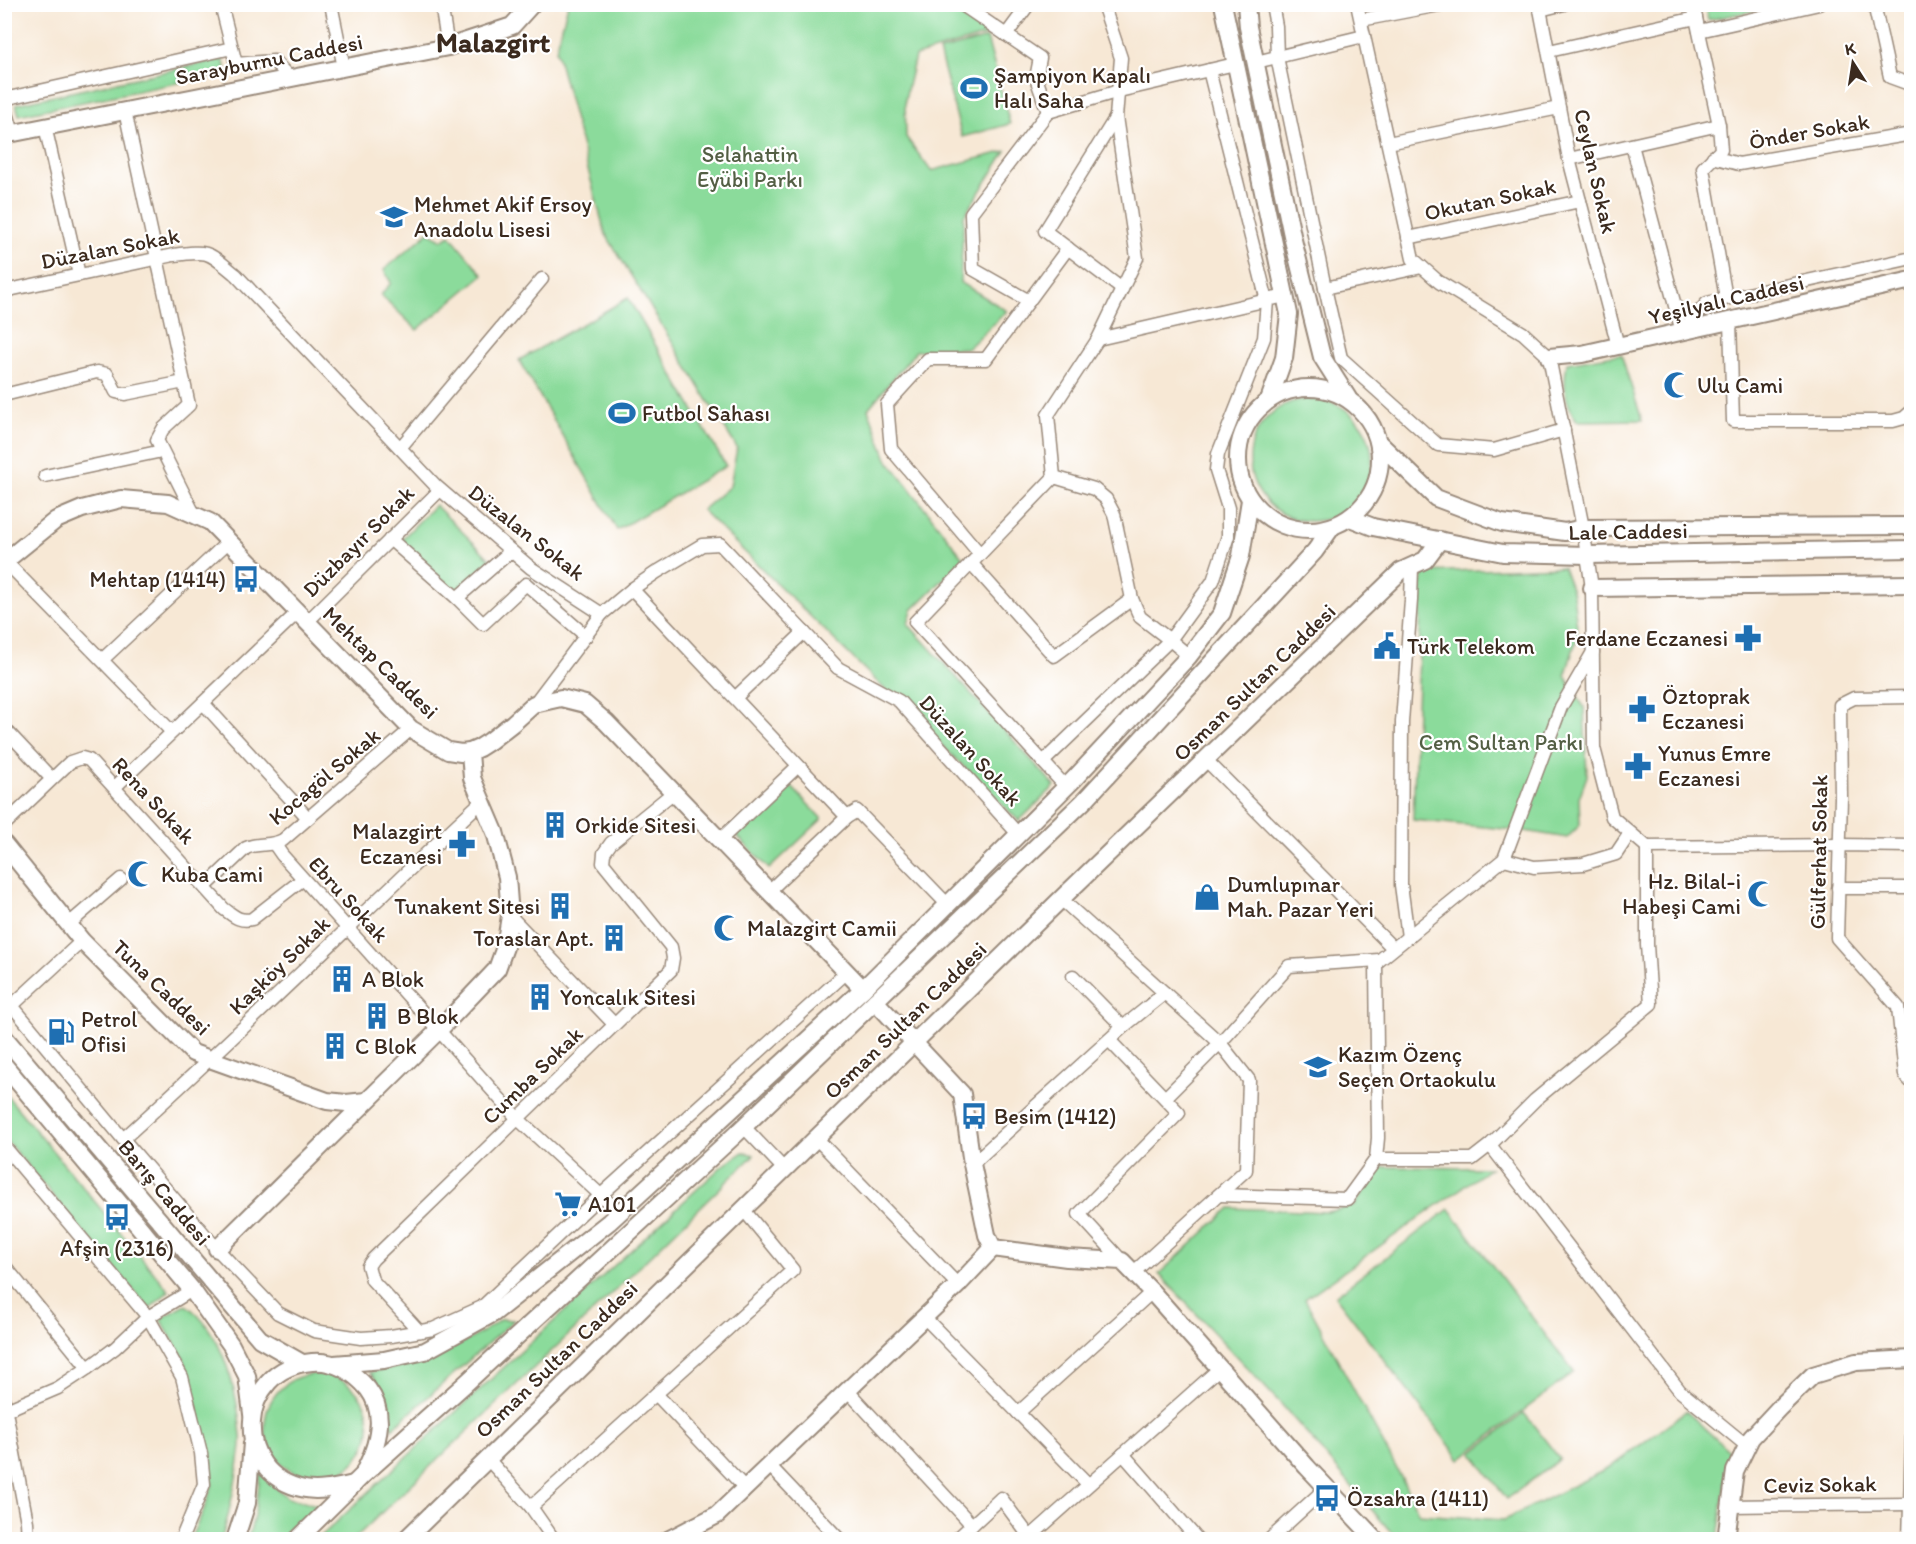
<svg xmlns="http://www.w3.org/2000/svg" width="1916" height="1544" font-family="Itim,sans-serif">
  <rect width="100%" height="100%" fill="#fff"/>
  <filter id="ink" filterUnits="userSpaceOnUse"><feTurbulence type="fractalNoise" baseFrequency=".0167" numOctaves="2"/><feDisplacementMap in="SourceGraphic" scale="12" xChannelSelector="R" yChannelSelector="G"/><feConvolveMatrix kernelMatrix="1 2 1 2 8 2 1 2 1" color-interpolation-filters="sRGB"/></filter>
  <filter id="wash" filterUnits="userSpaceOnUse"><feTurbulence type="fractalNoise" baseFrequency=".008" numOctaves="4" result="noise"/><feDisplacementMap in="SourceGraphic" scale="24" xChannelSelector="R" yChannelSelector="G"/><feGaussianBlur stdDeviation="1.35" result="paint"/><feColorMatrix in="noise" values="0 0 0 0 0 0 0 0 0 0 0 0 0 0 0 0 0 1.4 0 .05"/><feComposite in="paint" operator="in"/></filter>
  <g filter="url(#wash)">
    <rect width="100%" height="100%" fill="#f7e8d5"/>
    <g fill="#8bdb9b" stroke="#63825c" stroke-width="1.5">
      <path d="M568,4l376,1 46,29 -75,22 -10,43 1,38 25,34 75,-20 -42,65 -4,66 47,29 -39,37 -52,3 -48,58 19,50 77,100 -52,51 -4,14 147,162 -36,35 -317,-311 28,-24 7,-38 -132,-215 -49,-183z"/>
      <path d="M1705,4h77l1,1 -75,15z"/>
      <path d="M987,38l23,86 -48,13 -23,-86z"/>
      <path d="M223,59l4,14 -208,42 -3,-11z"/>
      <path d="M429,232l13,8 8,-5 33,40 -66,55 -36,-35 10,-12 -7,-13z"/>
      <path d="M628,298l98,168 -109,64 -98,-170z"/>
      <path d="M1621,354l21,66 -65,1c-13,-19 -14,-36 -10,-58z"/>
      <circle cx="1311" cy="460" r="61"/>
      <path d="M435,505l55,54 -34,35 -55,-54z"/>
      <path d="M1563,567l10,27 5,41 -13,41 19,31 3,69 -8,22 1,27 -13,13 -42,-7 -112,-11 9,-248z"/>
      <path d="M789,784l33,35 -53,50 -34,-35z"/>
      <path d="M4,1092l165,199 -20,18 -144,-170z"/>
      <path d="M743,1152l11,3 -155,151 -245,233h-36l403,-372z"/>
      <path d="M1381,1167l109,1 -185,131 93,172 21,43 85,6 105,-52 77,-57 43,40 -11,88h-321l-115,-134 -123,-131 71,-66 97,4 27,-6z"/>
      <path d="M1449,1209l125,163 -114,87 -125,-163z"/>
      <path d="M186,1305c37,26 52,88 55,131 2,14 -14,90 -20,103h-31l13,-27 9,-26 -2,-24 -26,-103 -24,-40z"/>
      <path d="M501,1319l13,1 -122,109 -5,-33 -17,-24c46,-7 93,-24 131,-53z"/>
      <circle cx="317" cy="1426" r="52"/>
      <path d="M1524,1413l36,46 -53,40 -35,-46z"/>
      <path d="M260,1473l28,25 33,8 -35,33 -39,1c8,-21 11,-45 13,-67z"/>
    </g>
  </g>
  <g filter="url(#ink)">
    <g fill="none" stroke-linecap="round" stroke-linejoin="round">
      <defs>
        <g id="street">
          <path d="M221,4l15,60 38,-3 16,17"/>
          <path d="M331,4l13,64"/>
          <path d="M441,4l7,43"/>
          <path d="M961,4l79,54 -4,20 12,34 71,-21 116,-27"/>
          <path d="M1272,4l4,22 1,31 48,231 97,-21"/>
          <path d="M1357,4l56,255 26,23 84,51 26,24 34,171 9,60 2,160 18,69 35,30"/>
          <path d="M1539,4l30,155 49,187"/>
          <path d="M1693,4l26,121 2,25 -18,18 23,130"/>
          <path d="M1874,4l16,73 22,8"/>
          <path d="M1540,10l24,-6"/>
          <path d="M1361,20l84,-16"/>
          <path d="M1699,31l120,-27"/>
          <path d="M1006,35l23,-31"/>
          <path d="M1549,51l147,-33"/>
          <path d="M1256,62l108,-26"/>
          <path d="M4,99l228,-51"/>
          <path d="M4,103l9,30"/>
          <path d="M125,111l64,294 -26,24 -6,11 37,74"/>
          <path d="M1116,117l-71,114 77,58"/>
          <path d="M45,126l34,149"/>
          <path d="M1388,143l171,-35"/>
          <path d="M1632,145l50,187"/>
          <path d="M1713,157l26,7 173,-30"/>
          <path d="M1569,159l150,-34"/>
          <path d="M1408,238l172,-37"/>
          <path d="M1325,288l16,70 97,87 56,5 70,-20"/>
          <path d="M4,291l170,-36c36,-5 34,-3 62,20l200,211 95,82 71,46 30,-25 25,-17 45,-27 18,-1 118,124 61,33 119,133"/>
          <path d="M1029,301l-56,-32 -2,-56 77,-101"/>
          <path d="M1730,321l3,100h160l11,-3 8,-7"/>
          <path d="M1682,332l25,-29 205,-45"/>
          <path d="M1098,339l187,-43"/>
          <path d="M4,395l93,-23 10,2 9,18 9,2 59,-12"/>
          <path d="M400,448l142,-169"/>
          <path d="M45,476l117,-25"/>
          <path d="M1054,477l40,12 12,10 8,15 18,85 8,18 30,23 43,-59 15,-45v-28l-12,-38 2,-16 46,-116 3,-37 -58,-231"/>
          <path d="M390,539l67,59 54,-47"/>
          <path d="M980,554l-89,-105 -4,-45 41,-45h58l82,-111"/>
          <path d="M5,561l167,171"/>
          <path d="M971,563l83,93 78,-57"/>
          <path d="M632,589l215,228 -78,74"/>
          <path d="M457,598l26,26 43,-40 60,52"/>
          <path d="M307,622l133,-132"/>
          <path d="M102,660l127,-119"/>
          <path d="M1912,697l-58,1 -14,7 1,93 -4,140 61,69 7,68 7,8"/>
          <path d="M735,698l69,-66"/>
          <path d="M203,703l105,115"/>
          <path d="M534,704l68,-90"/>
          <path d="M4,728l47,50"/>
          <path d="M1206,760l187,188"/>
          <path d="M1043,762l127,-122 19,16"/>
          <path d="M115,787l183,-175"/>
          <path d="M1066,787l-151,-165 139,-145 -6,-62 50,-76 39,-81 -21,-141 5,-59 -18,-54"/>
          <path d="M847,817l10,-6 91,94"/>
          <path d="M4,825l66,-63 12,-4 7,2 135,149c10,7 15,13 28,10l51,-40"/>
          <path d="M720,840l78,-74"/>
          <path d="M275,845l7,10 236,264 101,93"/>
          <path d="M1504,859l30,8 49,-3 33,-10 14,-21"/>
          <path d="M205,887l41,-39c12,-6 25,-1 37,-8l128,-111"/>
          <path d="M1838,888h74"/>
          <path d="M1061,899l159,144 69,-77 90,-6"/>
          <path d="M510,916l104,108"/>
          <path d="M69,924l52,-45"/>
          <path d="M1408,937l-7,-52 1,-163 9,-122 1,-34"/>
          <path d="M1073,976l50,51"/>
          <path d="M4,996l119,143 94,110 61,64 36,18 47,7 30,-2 42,-7 49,-22 119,-112 246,-223"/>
          <path d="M4,1013l78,-72"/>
          <path d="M1109,1040l70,73 -100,101 43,47"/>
          <path d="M744,1127l40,42"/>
          <path d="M816,1138l142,147"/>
          <path d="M123,1139c122,-110 238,-225 358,-337"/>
          <path d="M4,1146l144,171 34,60 19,76 3,31 -23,56"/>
          <path d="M1376,1159l2,-21 -2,-175 128,-104 57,-152 32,-55"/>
          <path d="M972,1164l151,-137 42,-34"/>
          <path d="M1219,1195l128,4 29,-40h96l18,-14"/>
          <path d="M4,1265l84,103"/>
          <path d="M1134,1272l112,-102 3,-90 -29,-37 -55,55"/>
          <path d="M924,1317l164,167"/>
          <path d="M419,1331l-47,-51 -4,-14 5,-7 298,-289 2,-12 -2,-11 -68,-84 1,-10 7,-10 63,-51"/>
          <path d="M847,1390l125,135"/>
          <path d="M656,1394l89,94"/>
          <path d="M4,1401l23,121 1,18"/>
          <path d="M4,1411l54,-23 30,-20 27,-20 33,-31 44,-27"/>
          <path d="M1018,1413l134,-121"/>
          <path d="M1747,1446l-67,-55 -190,-246 45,-45 116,-96 -4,-59v-98l192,-2 73,1"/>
          <path d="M1123,1454l75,86"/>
          <path d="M487,1458l44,49"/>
          <path d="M769,1465l71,75"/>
          <path d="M1730,1506l180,-2"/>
          <path d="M1030,1537l190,-169"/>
          <path d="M554,1540l-23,-33 262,-237 -50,-61"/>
          <path d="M956,1540l45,-42 31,42"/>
          <path d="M1269,1540l58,-53"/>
          <path d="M1909,1540l3,-104"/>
        </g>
        <g id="secondary">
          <path d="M1223,4l66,310 -5,44 -15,42"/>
          <path d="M1246,4l2,23 45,213 29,117 26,41"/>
          <path d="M4,135l444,-88 64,-21 20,-22"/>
          <path d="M1549,357l33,-3 330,-74"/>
          <circle cx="1309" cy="459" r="71"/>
          <path d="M1380,444l56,54 66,25 63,9 18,-4 329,-2"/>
          <path d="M1350,518l23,9 130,26 85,2 324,-6"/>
          <path d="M4,562l52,-42 26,-11 39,-10 47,4 42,19 201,207 37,22 13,2 9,-1 9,-4 11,-7 23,-18 21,-19 27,-6 24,6 21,18 257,267"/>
          <path d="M1592,588l320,-4"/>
          <path d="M4,844l78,97 111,112 134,48 19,2 20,-2"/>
          <path d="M875,1001l87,93 10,70 15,71 6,13 74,10 55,3 30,31 155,175 69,73"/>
          <path d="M4,1037l256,302 42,24"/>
          <path d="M4,1065l188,225 39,55 16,31 5,38"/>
          <path d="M217,1249l222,-219 58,-61 8,-22 5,-31 -3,-39 -12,-45 -23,-54 -2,-26"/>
          <path d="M334,1364l50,-4 41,-9 69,-38 115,-91 254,-233 211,-210 115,-123 33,-43 19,-57 9,-56"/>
          <path d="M354,1484c-15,3 -33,8 -49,5 -75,-14 -69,-121 7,-127 22,-2 42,10 56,27 19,25 10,56 -3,81"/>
          <path d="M235,1540l12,-37 5,-60"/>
          <path d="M297,1540l66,-65 101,-90 271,-250 349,-334 231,-250 17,-24"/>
          <path d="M405,1540l656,-641 340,-328 24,-11 15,-20"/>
          <path d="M668,1540l49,-25 241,-230 35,-37"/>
          <path d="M1726,1540l9,-69 16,-33 28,-30 34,-33 43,-13 56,-3"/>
        </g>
      </defs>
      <use href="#street" stroke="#99897a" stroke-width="15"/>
      <use href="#secondary" stroke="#99897a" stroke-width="20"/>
      <use href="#street" stroke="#fff" stroke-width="12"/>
      <use href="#secondary" stroke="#fff" stroke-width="16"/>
    </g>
  </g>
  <defs>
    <symbol id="stadium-bare" viewBox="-9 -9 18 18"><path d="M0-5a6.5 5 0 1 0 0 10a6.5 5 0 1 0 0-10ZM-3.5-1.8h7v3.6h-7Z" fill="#1f6fb2" stroke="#fff" stroke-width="2.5" paint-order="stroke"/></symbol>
    <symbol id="school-bare" viewBox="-9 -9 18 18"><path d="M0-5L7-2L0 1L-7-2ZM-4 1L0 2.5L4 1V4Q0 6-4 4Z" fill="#1f6fb2" stroke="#fff" stroke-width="2.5" paint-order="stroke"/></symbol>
    <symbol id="mosque-bare" viewBox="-9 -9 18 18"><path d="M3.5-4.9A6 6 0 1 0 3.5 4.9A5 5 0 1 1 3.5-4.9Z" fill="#1f6fb2" stroke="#fff" stroke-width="2.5" paint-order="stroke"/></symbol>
    <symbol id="bus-bare" viewBox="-9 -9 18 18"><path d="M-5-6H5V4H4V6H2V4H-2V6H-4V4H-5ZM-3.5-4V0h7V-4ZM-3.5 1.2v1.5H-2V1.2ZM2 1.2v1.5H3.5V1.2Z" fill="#1f6fb2" stroke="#fff" stroke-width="2.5" paint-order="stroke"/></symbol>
    <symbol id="pharmacy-bare" viewBox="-9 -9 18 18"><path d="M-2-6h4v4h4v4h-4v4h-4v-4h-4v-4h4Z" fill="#1f6fb2" stroke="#fff" stroke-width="2.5" paint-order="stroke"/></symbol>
    <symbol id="civic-bare" viewBox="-9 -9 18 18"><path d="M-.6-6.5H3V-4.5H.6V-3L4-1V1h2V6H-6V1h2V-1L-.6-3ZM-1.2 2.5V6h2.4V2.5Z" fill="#1f6fb2" stroke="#fff" stroke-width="2.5" paint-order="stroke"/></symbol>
    <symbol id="building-bare" viewBox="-9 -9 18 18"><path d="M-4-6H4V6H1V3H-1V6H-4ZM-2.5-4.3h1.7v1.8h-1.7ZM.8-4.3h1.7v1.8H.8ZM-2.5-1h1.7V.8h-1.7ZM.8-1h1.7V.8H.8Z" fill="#1f6fb2" stroke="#fff" stroke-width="2.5" paint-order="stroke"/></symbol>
    <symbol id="shop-bare" viewBox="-9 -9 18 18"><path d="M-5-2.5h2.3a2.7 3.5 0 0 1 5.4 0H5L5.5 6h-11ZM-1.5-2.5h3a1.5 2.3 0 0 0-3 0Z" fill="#1f6fb2" stroke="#fff" stroke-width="2.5" paint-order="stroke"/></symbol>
    <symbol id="fuel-bare" viewBox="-9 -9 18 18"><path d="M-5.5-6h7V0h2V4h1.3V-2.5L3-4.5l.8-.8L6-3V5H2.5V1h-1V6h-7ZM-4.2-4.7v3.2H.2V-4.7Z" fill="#1f6fb2" stroke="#fff" stroke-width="2.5" paint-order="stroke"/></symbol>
    <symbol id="supermarket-bare" viewBox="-9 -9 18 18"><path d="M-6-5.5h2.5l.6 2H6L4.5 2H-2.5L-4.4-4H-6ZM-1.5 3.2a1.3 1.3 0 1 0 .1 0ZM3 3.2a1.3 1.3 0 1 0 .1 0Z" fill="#1f6fb2" stroke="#fff" stroke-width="2.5" paint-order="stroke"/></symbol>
  </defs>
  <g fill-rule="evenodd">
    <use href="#stadium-bare" x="955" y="69" width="38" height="38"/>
    <use href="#school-bare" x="375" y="198" width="38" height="38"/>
    <use href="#mosque-bare" x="1658" y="366" width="38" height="38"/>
    <use href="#stadium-bare" x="603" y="394" width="38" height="38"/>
    <use href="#bus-bare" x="227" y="560" width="38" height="38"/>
    <use href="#pharmacy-bare" x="1729" y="619" width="38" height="38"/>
    <use href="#civic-bare" x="1368" y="627" width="38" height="38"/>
    <use href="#pharmacy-bare" x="1623" y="690" width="38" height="38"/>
    <use href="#pharmacy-bare" x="1619" y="747" width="38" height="38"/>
    <use href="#building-bare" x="536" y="806" width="38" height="38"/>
    <use href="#pharmacy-bare" x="443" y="825" width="38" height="38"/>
    <use href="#mosque-bare" x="122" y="855" width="38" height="38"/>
    <use href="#mosque-bare" x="1742" y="875" width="38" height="38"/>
    <use href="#shop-bare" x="1188" y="878" width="38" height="38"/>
    <use href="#building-bare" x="541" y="887" width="38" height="38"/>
    <use href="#mosque-bare" x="708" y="909" width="38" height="38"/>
    <use href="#building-bare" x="595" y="919" width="38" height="38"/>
    <use href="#building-bare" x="323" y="960" width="38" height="38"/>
    <use href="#building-bare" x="521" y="978" width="38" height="38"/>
    <use href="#building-bare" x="358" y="997" width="38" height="38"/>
    <use href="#fuel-bare" x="42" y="1013" width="38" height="38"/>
    <use href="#building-bare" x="316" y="1027" width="38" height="38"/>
    <use href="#school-bare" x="1299" y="1048" width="38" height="38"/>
    <use href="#bus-bare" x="955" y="1097" width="38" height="38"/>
    <use href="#supermarket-bare" x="549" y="1185" width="38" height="38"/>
    <use href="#bus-bare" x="98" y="1198" width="38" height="38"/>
    <use href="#bus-bare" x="1308" y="1479" width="38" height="38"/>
  </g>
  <g text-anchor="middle" stroke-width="4.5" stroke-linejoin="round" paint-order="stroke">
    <g font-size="22" fill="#3b2a1e" stroke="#fff">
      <text transform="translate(269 59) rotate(-11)" y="8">Sarayburnu Caddesi</text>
      <text transform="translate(1809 131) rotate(-10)" y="8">Önder Sokak</text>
      <text transform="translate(1596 171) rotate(77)" y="8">Ceylan Sokak</text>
      <text transform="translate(1490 199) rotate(-12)" y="8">Okutan Sokak</text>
      <text transform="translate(110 248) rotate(-11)" y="8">Düzalan Sokak</text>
      <text transform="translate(1726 299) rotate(-13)" y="8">Yeşilyalı Caddesi</text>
      <text transform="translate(1628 531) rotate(-1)" y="8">Lale Caddesi</text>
      <text transform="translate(527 532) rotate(38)" y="8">Düzalan Sokak</text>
      <text transform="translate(358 541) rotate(-45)" y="8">Düzbayır Sokak</text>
      <text transform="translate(381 662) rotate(44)" y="8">Mehtap Caddesi</text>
      <text transform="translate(1254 682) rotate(-44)" y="8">Osman Sultan Caddesi</text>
      <text transform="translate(971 750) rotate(48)" y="8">Düzalan Sokak</text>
      <text transform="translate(324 776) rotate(-40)" y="8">Kocagöl Sokak</text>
      <text transform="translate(154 800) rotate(47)" y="8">Rena Sokak</text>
      <text transform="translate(1818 852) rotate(-89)" y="8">Gülferhat Sokak</text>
      <text transform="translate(349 899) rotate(48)" y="8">Ebru Sokak</text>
      <text transform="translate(279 965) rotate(-44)" y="8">Kaşköy Sokak</text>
      <text transform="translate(162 987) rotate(44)" y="8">Tuna Caddesi</text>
      <text transform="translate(905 1020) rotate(-44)" y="8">Osman Sultan Caddesi</text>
      <text transform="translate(532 1075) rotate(-44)" y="8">Cumba Sokak</text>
      <text transform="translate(165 1192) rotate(50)" y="8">Barış Caddesi</text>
      <text transform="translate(556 1359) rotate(-44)" y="8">Osman Sultan Caddesi</text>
      <text transform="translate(1820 1484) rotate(-1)" y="8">Ceviz Sokak</text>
    </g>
    <g font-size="22" fill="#3b2a1e" stroke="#fff" text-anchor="start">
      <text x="994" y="83">Şampiyon Kapalı<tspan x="994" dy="25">Halı Saha</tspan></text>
      <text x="414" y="212">Mehmet Akif Ersoy<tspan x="414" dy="25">Anadolu Lisesi</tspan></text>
      <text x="1697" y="393">Ulu Cami</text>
      <text x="642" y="421">Futbol Sahası</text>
      <text x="226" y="587" text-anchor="end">Mehtap (1414)</text>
      <text x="1728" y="646" text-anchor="end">Ferdane Eczanesi</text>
      <text x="1407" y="654">Türk Telekom</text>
      <text x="1662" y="704">Öztoprak<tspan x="1662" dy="25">Eczanesi</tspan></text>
      <text x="1658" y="761">Yunus Emre<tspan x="1658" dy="25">Eczanesi</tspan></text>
      <text x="575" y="833">Orkide Sitesi</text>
      <text x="442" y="839" text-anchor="end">Malazgirt<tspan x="442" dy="25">Eczanesi</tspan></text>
      <text x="161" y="882">Kuba Cami</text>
      <text x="1741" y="889" text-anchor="end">Hz. Bilal-i<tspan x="1741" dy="25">Habeşi Cami</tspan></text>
      <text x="1227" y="892">Dumlupınar<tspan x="1227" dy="25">Mah. Pazar Yeri</tspan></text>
      <text x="540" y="914" text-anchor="end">Tunakent Sitesi</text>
      <text x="747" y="936">Malazgirt Camii</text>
      <text x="594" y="946" text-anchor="end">Toraslar Apt.</text>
      <text x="362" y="987">A Blok</text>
      <text x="560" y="1005">Yoncalık Sitesi</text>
      <text x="397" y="1024">B Blok</text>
      <text x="81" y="1027">Petrol<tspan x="81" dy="25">Ofisi</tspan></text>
      <text x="355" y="1054">C Blok</text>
      <text x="1338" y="1062">Kazım Özenç<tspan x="1338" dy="25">Seçen Ortaokulu</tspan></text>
      <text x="994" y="1124">Besim (1412)</text>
      <text x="588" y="1212">A101</text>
      <text x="117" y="1256" text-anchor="middle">Afşin (2316)</text>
      <text x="1347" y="1506">Özsahra (1411)</text>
    </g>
    <g font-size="22" fill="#535f44" stroke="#fff">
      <text x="750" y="162">Selahattin<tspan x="750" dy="25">Eyübi Parkı</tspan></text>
      <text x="1501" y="750">Cem Sultan Parkı</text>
    </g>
    <g font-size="28" font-weight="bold" fill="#3b2a1e" stroke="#fff">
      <text x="493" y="52">Malazgirt</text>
    </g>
  </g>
  <rect width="1916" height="1544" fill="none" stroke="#fff" stroke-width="24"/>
  <g transform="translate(1853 63) rotate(348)" stroke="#ffffff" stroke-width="4.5" paint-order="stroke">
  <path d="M0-4.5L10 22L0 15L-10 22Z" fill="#3b2a1e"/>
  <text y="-9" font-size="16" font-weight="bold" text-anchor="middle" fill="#3b2a1e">K</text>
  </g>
</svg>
